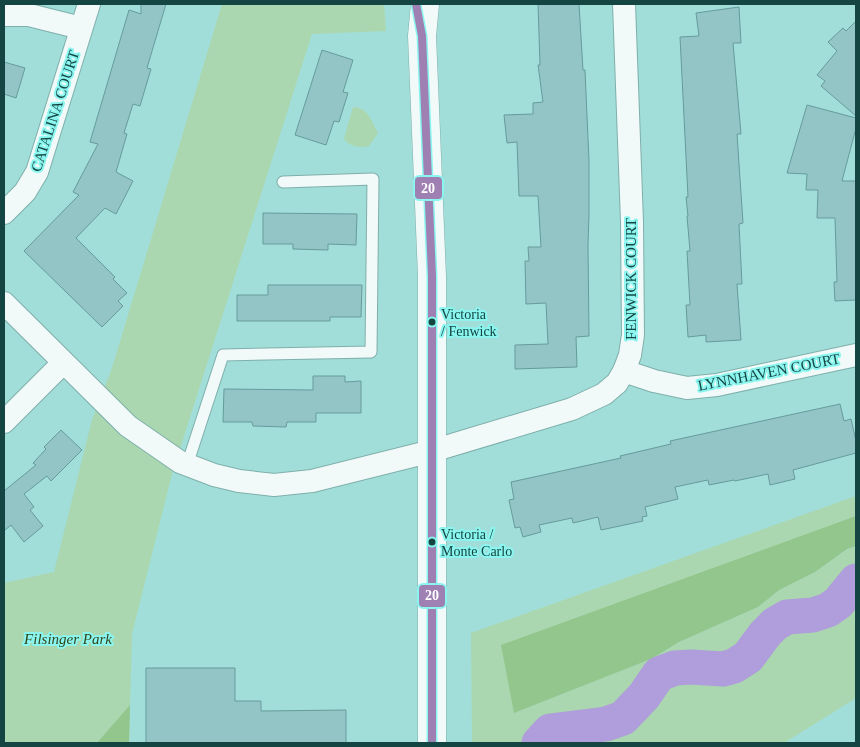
<svg xmlns="http://www.w3.org/2000/svg" width="860" height="747" font-family="Georgia,serif">
  <rect width="100%" height="100%" fill="#a2ded9"/>
  <g fill="#aad7af">
    <path d="M222,4h162l2,27 -74,3 -140,440 -40,160 -3,109h-125v-160l50,-11 38,-152 20,-52z"/>
    <path d="M353,107c15,0 19,15 25,26l-9,13c-10,2 -18,1 -25,-7z"/>
    <path d="M856,496v20l-342,197 137,-54 28,-17 79,-35 21,-17 36,-18 32,-23 9,-3v152l-72,45h-312l-1,-110z"/>
  </g>
  <g fill="#92c68d">
    <path d="M856,516v30l-9,3 -32,23 -36,18 -21,17 -79,35 -28,17 -137,54 -13,-68z"/>
    <path d="M130,705l-1,38h-32z"/>
  </g>
  <g fill="none" stroke-linecap="round" stroke-linejoin="round">
    <path stroke="#b09ddb" stroke-width="35" d="M539,743l11,-12 56,-7 17,-6 21,-22 15,-22 16,-6 16,-1 32,2 11,-3 14,-9 17,-23 10,-10 12,-7 26,-2 15,-5 10,-7 18,-22"/>
  </g>
  <g fill="#93c5c7" stroke="#669b9c">
    <path d="M141,4h25l-19,64 4,1 -11,37 -7,-2 -9,29 3,1 -11,38 17,9 -17,33 -11,-6 -29,30 39,39 -2,2 14,14 -9,8 5,5 -21,21 -78,-76 55,-56 -6,-3 25,-48 -8,-2 39,-132 12,4z"/>
    <path d="M538,4h41l4,66h2l4,91v54l-1,30 1,91 -13,1 1,30 -62,2v-24l33,-1 -2,-41 -20,1 -1,-43h4l-1,-14h13l-3,-51h-19l-2,-54 -10,1 -3,-28 29,-1v-11l10,-1 -5,-37h2z"/>
    <path d="M739,7l2,36h-8l8,91h-4l6,89 -4,1 3,60h-5l4,56 -35,2v-7l-18,2 -2,-32h4l-3,-54h3l-3,-35h1l-2,-19h2l-8,-160 19,-1 -3,-23z"/>
    <path d="M856,21v95l-35,-30 4,-5 -8,-6 20,-24 -9,-9 15,-14 3,3z"/>
    <path d="M322,50l31,10 -10,32 5,1 -9,29 -5,-1 -8,24 -31,-10z"/>
    <path d="M4,62l21,6 -9,30 -12,-4z"/>
    <path d="M807,105l49,13v10l-14,53h14v119l-21,1 -1,-19h3l-2,-64h-18l1,-28h-12l1,-16 -20,-1z"/>
    <path d="M263,213l94,1 -1,31 -28,-1v6l-35,-1v-5h-30z"/>
    <path d="M268,285h94l-1,32h-31v4h-93v-26h31z"/>
    <path d="M313,376h32v6l16,-1v32h-45v9h-29l-1,5 -33,-1 -1,-4h-29l1,-33 89,1z"/>
    <path d="M840,404l4,17 7,-2 5,22v12l-63,17 2,9 -25,6 -2,-11 -33,7 -1,-1 -25,5 -1,-5 -33,7 3,12 -33,8 2,9 -5,1 1,4 -42,9 -3,-13 -25,6 -1,-5 -33,7 2,7 -18,5 -3,-10 -5,1 -6,-28 5,-1 -3,-17 110,-24 -1,-2 51,-12 -1,-3z"/>
    <path d="M61,430l21,20 -31,31 -4,-5 -23,18 10,13 -4,3 13,16 -19,16 -13,-17 -7,6v-40l32,-26 -3,-2 13,-14 -2,-2z"/>
    <path d="M146,668h89v33h26v10l85,-1v33h-200z"/>
  </g>
  <g fill="none" stroke-linecap="round" stroke-linejoin="round">
    <defs>
      <path id="lane" d="M187,465l36,-110 148,-3 2,-173 -90,3"/>
      <g id="street">
        <path d="M4,15h25l52,13"/>
        <path d="M4,213l21,-21 12,-20 52,-168"/>
        <path d="M4,303l124,123 52,36 34,13 25,6 35,4 38,-4 120,-30 140,-42 32,-15 13,-11 7,-12 6,-16 3,-20 -1,-113 -8,-218"/>
        <path d="M624,371l30,10 33,7 30,-3 139,-30"/>
        <path d="M4,422l59,-59"/>
      </g>
      <path id="secondary" d="M425,4l-3,32 10,240v467"/>
    </defs>
    <use href="#lane" stroke="#7eafab" stroke-width="13"/>
    <use href="#street" stroke="#7eafab" stroke-width="24"/>
    <use href="#secondary" stroke="#7eafab" stroke-width="29"/>
    <use href="#lane" stroke="#f1faf9" stroke-width="11"/>
    <use href="#street" stroke="#f1faf9" stroke-width="22"/>
    <use href="#secondary" stroke="#f1faf9" stroke-width="28"/>
    <defs>
      <path id="bus-1" d="M416,4l6,32 10,240v467"/>
    </defs>
    <use href="#bus-1" stroke="#8af6ef" stroke-width="11"/>
    <use href="#bus-1" stroke="#9f80b2" stroke-width="8"/>
  </g>
  <g fill="#154542" stroke="#8af6ef" stroke-width="2">
    <circle cx="432" cy="322" r="4.5"/>
    <circle cx="432" cy="542" r="4.5"/>
  </g>
  <g text-anchor="middle" stroke-width="4" stroke-linejoin="round" paint-order="stroke">
    <g font-size="14" fill="#154542" stroke="#8af6ef" text-anchor="start">
      <text x="441" y="319">Victoria<tspan x="441" dy="17">/ Fenwick</tspan></text>
      <text x="441" y="539">Victoria /<tspan x="441" dy="17">Monte Carlo</tspan></text>
    </g>
    <g font-size="15" fill="#154542" stroke="#8af6ef">
      <text transform="translate(55 111) rotate(-72)" y="5">CATALINA COURT</text>
      <text transform="translate(631 279) rotate(-90)" y="5">FENWICK COURT</text>
      <text transform="translate(769 372) rotate(-11)" y="5">LYNNHAVEN COURT</text>
    </g>
    <g font-size="15" font-style="italic" fill="#32451c" stroke="#8af6ef">
      <text x="68" y="644">Filsinger Park</text>
    </g>
  </g>
  <g stroke="#8af6ef" stroke-width="2">
    <rect x="414" y="176" width="29" height="24" rx="5" fill="#9f80b2"/>
    <rect x="418" y="584" width="28" height="24" rx="5" fill="#9f80b2"/>
  </g>
  <g font-size="14" text-anchor="middle" font-weight="bold" fill="#fff">
    <text x="428" y="193">20</text>
    <text x="432" y="600">20</text>
  </g>
  <rect width="860" height="747" fill="none" stroke="#154542" stroke-width="10"/>
</svg>
